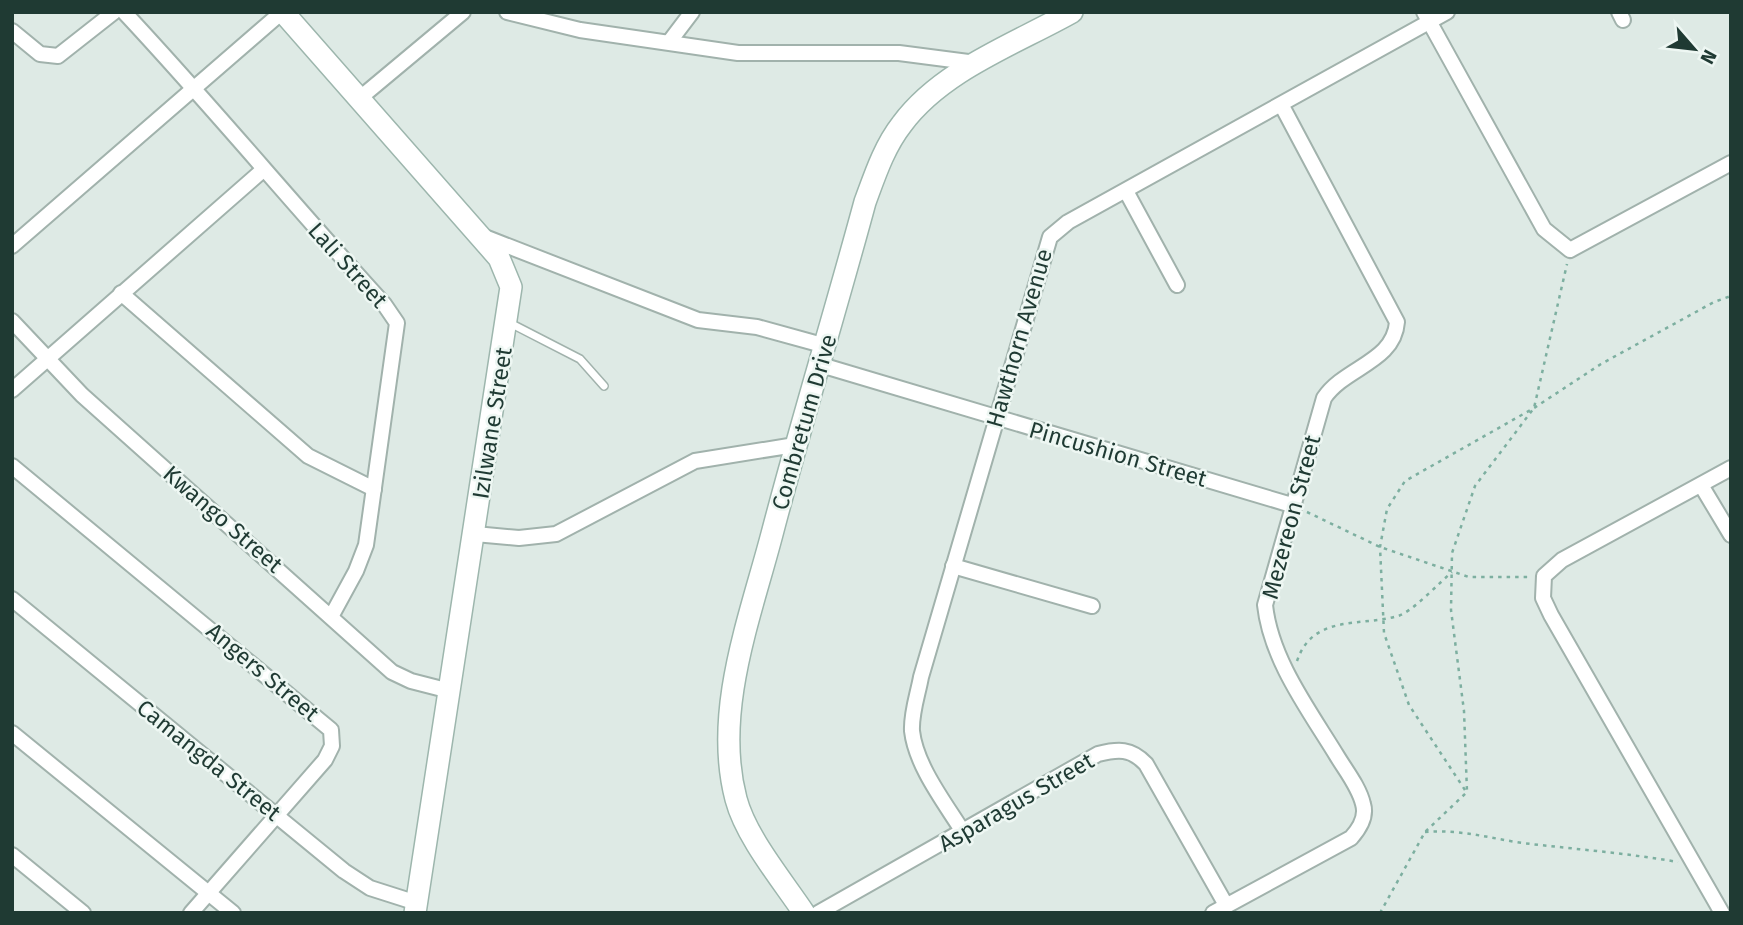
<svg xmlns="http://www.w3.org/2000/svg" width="1743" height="925" font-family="'Fira Sans',sans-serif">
  <rect width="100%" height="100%" fill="#deeae5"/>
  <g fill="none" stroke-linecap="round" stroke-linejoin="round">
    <defs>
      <path id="lane" d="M508,322l72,37 24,27"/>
      <g id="street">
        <path d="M124,12c89,95 172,196 260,292l13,19 -31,222 -10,26 -24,44"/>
        <path d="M507,12l73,18 158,23h161l77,10"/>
        <path d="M1424,12l120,217 26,21 161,-87"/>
        <path d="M1619,12l4,8"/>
        <path d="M12,31l28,23 18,2 56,-44"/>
        <path d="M670,41l22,-29"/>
        <path d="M360,98l103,-86"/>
        <path d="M1126,191l51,94"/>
        <path d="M482,236l216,84 59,7 69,19"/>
        <path d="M12,246l270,-234"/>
        <path d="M121,293l187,163 66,33"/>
        <path d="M12,321l70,74 310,277 19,9 39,10"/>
        <path d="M821,365l474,141"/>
        <path d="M12,390l251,-220"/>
        <path d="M12,466l319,264 1,16 -7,14 -134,153"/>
        <path d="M1701,485l30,50"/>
        <path d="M475,534l44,4 37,-4 139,-73 100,-16"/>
        <path d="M953,566l139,40"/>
        <path d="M12,599l332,272 26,17 47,15"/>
        <path d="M12,733l221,180"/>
        <path d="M963,832c-18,-29 -47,-66 -51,-101 -1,-18 6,-37 9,-54l129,-440 18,-15 379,-210"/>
        <path d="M12,855l71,58"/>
        <path d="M818,913l280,-159c20,-5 33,-6 48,10l80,141"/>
        <path d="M1213,913l138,-75c9,-10 16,-21 12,-34 -4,-17 -17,-33 -26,-48 -28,-46 -66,-96 -72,-151l59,-207c21,-31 70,-36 73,-76l-115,-216"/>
        <path d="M1722,913l-171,-298 -8,-17 1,-22 18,-16 169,-92"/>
      </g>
      <g id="secondary">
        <path d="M283,12l216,246 12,29 -96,626"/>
        <path d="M804,913c-22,-33 -58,-76 -68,-114 -23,-87 14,-181 36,-265 29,-111 63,-221 93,-332 10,-27 19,-55 37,-78 40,-54 113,-80 170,-112"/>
      </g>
    </defs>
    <use href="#lane" stroke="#a1b2ac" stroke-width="10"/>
    <use href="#street" stroke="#a1b2ac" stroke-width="18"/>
    <use href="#secondary" stroke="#9db6ad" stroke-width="24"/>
    <g stroke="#7dafa0" stroke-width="2.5" stroke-dasharray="3.5 5" stroke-linecap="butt">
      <path d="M1307,512l73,35 89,30h63"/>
      <path d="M1297,661c16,-47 62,-34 101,-45 14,-4 41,-33 54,-44"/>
      <path d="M1465,790l-56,-85 -25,-72 -4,-86 7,-38 18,-28 129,-73 67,-44 113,-62 17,-6"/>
      <path d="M1425,832c34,-3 64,6 97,11 52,6 104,10 156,19"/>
      <path d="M1380,913l45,-81 42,-40 -3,-81 -13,-101 1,-57 23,-67 59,-78 33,-144"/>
    </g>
    <use href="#lane" stroke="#fff" stroke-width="7"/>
    <use href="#street" stroke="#fff" stroke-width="14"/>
    <use href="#secondary" stroke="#fff" stroke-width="21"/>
  </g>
  <g text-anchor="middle" stroke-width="5" stroke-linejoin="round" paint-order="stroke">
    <g font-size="23" fill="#1f3a33" stroke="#eef7f3">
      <text transform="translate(348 265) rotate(48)" y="8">Lali Street</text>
      <text transform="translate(1019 338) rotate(-74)" y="8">Hawthorn Avenue</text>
      <text transform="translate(804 422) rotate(-74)" y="8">Combretum Drive</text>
      <text transform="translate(492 423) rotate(-81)" y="8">Izilwane Street</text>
      <text transform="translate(1118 454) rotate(16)" y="8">Pincushion Street</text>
      <text transform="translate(1291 517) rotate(-75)" y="8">Mezereon Street</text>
      <text transform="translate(223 519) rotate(41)" y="8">Kwango Street</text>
      <text transform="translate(263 672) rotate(40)" y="8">Angers Street</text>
      <text transform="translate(209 760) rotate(39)" y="8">Camangda Street</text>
      <text transform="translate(1016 802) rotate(-30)" y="8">Asparagus Street</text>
    </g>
  </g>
  <rect width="1743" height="925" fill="none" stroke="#1f3a33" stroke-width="28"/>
  <g transform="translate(1694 49) rotate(118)" stroke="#eef7f3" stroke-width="5" paint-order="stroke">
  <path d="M0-5L12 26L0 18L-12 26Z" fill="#1f3a33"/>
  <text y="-10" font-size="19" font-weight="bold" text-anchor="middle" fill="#1f3a33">N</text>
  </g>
</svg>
